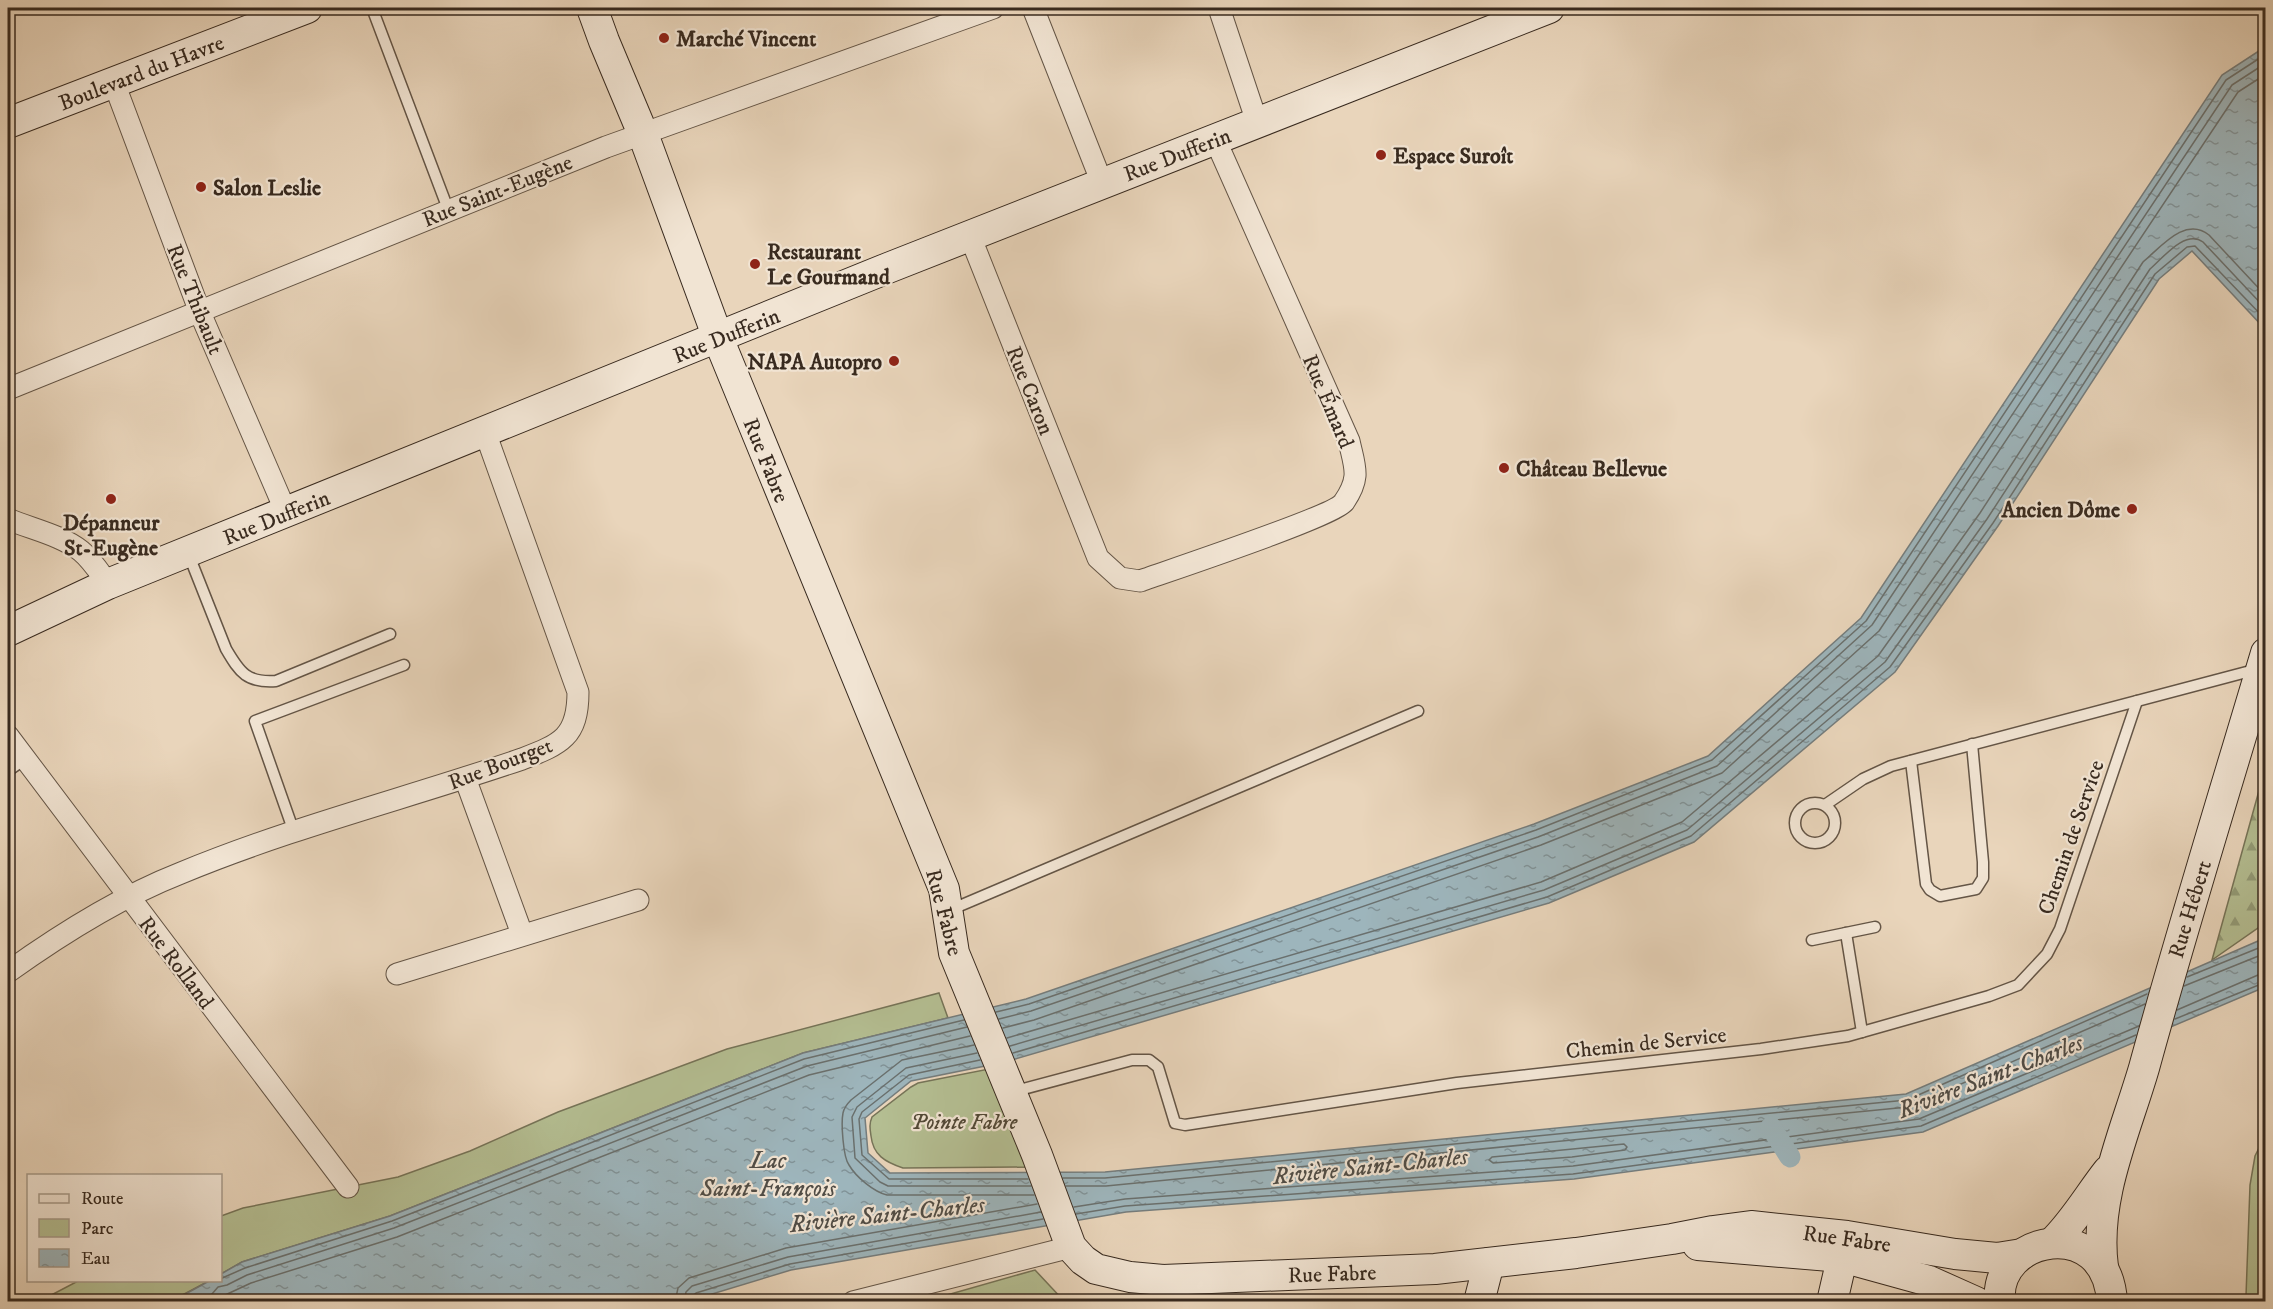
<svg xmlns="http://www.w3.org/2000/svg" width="2273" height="1309" font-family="'IM FELL DW Pica',serif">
  <defs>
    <pattern id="forest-firs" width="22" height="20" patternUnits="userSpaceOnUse" patternTransform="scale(1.5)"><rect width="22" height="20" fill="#b4be92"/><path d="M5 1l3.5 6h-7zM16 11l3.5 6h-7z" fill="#939b77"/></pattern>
    <pattern id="water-ripples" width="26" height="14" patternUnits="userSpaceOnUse" patternTransform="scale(1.5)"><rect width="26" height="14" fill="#9db5bc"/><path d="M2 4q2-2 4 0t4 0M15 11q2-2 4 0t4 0" fill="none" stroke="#819398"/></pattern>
  </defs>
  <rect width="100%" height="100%" fill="#e9d5bb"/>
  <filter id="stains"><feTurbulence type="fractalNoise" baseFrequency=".00333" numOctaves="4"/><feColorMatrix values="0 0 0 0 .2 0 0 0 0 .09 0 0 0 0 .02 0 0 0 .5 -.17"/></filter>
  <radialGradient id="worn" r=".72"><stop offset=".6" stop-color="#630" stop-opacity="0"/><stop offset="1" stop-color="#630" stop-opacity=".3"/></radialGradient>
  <path fill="url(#forest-firs)" stroke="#767458" stroke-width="1.5" d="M2265,769v154l-53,37z"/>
  <g fill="#b4be92" stroke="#767458" stroke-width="1.5">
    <path d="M939,993l9,25 -145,35 -413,163 -148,46 -21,12v-58l22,-8 155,-31 72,-26 88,-39 169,-63z"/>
    <path d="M994,1068l40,99 -131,1c-18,-6 -30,-13 -32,-32 -1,-7 -2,-12 1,-19l39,-30 7,-4z"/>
    <path d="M2265,1139v156l-19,1 4,-111 5,-29 8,-16z"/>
    <path d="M1035,1270l29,31h-138z"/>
    <path d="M78,1281h131l-38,20 -133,1z"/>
  </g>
  <path fill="url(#water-ripples)" stroke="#757d7d" stroke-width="1.5" d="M2265,47v282l-73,-78 -33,28 -161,247 -103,146 -201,170 -145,61 -544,159 -94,19 -46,37 3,35 22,20 215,-1 801,-78 359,-156v49l-342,145 -349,47 -448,33 -335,58 -102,31 -518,1 38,-21 11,-1 1,-6 21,-12 148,-46 413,-163 223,-54 508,-175 174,-68 153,-138 361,-543z"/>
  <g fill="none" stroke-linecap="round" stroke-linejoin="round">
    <g stroke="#6a706e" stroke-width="1.5">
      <path d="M2187,977l79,-32"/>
      <path d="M2184,986l82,-33"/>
      <path d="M2177,1010l81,-35 8,-1"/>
      <path d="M996,1012l33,-8 507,-174 176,-70 154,-139 360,-541 40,-26"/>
      <path d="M999,1019l32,-8 507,-174 179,-71 155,-141 360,-540 34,-22"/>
      <path d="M2175,1019l91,-37"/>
      <path d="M1003,1028l31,-8 507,-175 181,-72 157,-142 359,-539 28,-18"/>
      <path d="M1007,1038l534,-156 141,-60 196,-166 102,-143 163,-251c18,-15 42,-46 66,-27l57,61"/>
      <path d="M974,1045l-72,15 -51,40c-4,4 -7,8 -8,13 -2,10 0,44 6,52 7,12 25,27 38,30h147"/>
      <path d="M1010,1046l534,-156 143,-60 198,-168 102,-143 163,-250c13,-11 35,-40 53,-27l63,67"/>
      <path d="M977,1053l-71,15 -49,39 -5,10 3,41 25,24 8,4h143"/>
      <path d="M1013,1053l534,-156 144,-61 199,-169 103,-144 162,-249 32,-27 8,-1 71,74"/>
      <path d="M980,1060l-71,15 -47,37 -3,7 3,36 27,24h139"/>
      <path d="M1624,1144l3,3 -2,3 -53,7 -79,6 -4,-3 3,-3z"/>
      <path d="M1063,1178h42l802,-78 240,-106"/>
      <path d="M1066,1186h40l802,-79 237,-103"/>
      <path d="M1074,1207l51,-8 448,-33 346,-47 220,-93"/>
      <path d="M1076,1214l49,-8 448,-32 348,-48 215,-91"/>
      <path d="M220,1279l25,-11 147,-47 412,-162 160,-39"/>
      <path d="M199,1302l13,-8 6,-7 9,-2 20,-10 147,-47 413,-162 160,-39"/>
      <path d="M217,1302l6,-6 28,-13 146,-46 412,-162 161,-39"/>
      <path d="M675,1302l3,-14 11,-10 97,-30 251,-44"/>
      <path d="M684,1302l2,-10 6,-6 96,-29 253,-45"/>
      <path d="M692,1302v-6l4,-3 94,-29 253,-45"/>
    </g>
    <path stroke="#9db5bc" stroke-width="21" d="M1771,1127l19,30"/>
    <defs>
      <g id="lane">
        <path d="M372,8l76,201"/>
        <path d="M188,553l38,96c14,24 21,34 50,32l114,-47"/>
        <path d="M1911,761l15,123 4,6 10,6 36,-7 7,-11v-16l-11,-118"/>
        <path d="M8,771l17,-12"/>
        <circle cx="1815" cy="823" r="20"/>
        <path d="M1825,805l38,-26 28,-13 367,-97"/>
        <path d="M294,832l-39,-111 149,-56"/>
        <path d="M950,910l468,-199"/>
        <path d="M1846,933l16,99"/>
        <path d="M1812,940l63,-13"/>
        <path d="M1012,1092l120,-32h17l9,7 17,56 10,2 272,-42 304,-34 87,-13 141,-40 29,-11 29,-31 13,-25 77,-228"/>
      </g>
      <g id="street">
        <path d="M1033,8l69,175"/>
        <path d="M1219,8l38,114"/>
        <path d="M114,83l87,232 85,197"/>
        <path d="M970,236l128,322 22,20 20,3c28,-10 194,-65 204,-79 17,-25 11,-34 5,-61l-134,-302"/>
        <path d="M8,389l598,-242 387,-139"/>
        <path d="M8,519c23,10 53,16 73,32 11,9 19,22 27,33"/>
        <path d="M8,736l340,451"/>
        <path d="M465,778l57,156"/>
        <path d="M8,972c53,-38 112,-75 173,-99 111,-46 227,-75 341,-114 39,-15 56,-22 56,-67l-93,-260"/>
        <path d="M397,974l241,-74"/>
        <path d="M853,1302l218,-55"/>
      </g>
      <g id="secondary">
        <path d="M592,8l12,33 39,93 75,204 226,551 10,64 83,202 34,92 12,13 13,9 34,8 33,3 272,-11 141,-16 96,-14 41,-8 38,-5 96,10 108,18 42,4 25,-4"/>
        <path d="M8,123l299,-115"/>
        <path d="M8,631l100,-47 780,-316 661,-260"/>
        <path d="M2052,1243c22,-21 37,-48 56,-72"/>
        <path d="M1698,1245l144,12 87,24 47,21"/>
        <path d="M2103,1267c-9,-68 22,-134 41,-199 38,-139 81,-277 122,-415"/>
        <path d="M1479,1302l10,-39"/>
        <path d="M1832,1302l15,-65"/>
        <path d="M2000,1302c-7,-67 107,-89 112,0"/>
      </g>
    </defs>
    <use href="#lane" stroke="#645546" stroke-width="13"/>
    <use href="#street" stroke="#645546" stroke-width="23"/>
    <use href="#secondary" stroke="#382a1f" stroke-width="32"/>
    <use href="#lane" stroke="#f1e4d3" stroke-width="10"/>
    <use href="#street" stroke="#f1e4d3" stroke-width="21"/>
    <use href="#secondary" stroke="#f1e4d3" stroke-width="30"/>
  </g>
  <g fill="#8f2418" stroke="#f1e4d3" stroke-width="2">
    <circle cx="664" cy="38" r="6"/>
    <circle cx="1381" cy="155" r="6"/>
    <circle cx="201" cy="187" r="6"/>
    <circle cx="755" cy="264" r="6"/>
    <circle cx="894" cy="361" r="6"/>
    <circle cx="1504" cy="468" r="6"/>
    <circle cx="111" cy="499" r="6"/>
    <circle cx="2132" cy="509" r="6"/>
  </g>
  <g text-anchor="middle" stroke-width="4.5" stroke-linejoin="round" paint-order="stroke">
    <g font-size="22" font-weight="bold" fill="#382a1f" stroke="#f1e4d3" text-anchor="start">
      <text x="676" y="46">Marché Vincent</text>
      <text x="1393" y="163">Espace Suroît</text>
      <text x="213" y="195">Salon Leslie</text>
      <text x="767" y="259">Restaurant<tspan x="767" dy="25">Le Gourmand</tspan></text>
      <text x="882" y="369" text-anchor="end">NAPA Autopro</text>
      <text x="1516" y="476">Château Bellevue</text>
      <text x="2120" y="517" text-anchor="end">Ancien Dôme</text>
      <text x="111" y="530" text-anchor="middle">Dépanneur<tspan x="111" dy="25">St-Eugène</tspan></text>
    </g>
    <g font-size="22" fill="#382a1f" stroke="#f1e4d3">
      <text transform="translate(141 72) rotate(-21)" y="8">Boulevard du Havre</text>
      <text transform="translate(1177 154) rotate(-21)" y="8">Rue Dufferin</text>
      <text transform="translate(497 190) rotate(-22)" y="8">Rue Saint-Eugène</text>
      <text transform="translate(196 299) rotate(68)" y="8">Rue Thibault</text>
      <text transform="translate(726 335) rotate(-22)" y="8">Rue Dufferin</text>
      <text transform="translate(1031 390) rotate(68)" y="8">Rue Caron</text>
      <text transform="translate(1329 401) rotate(67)" y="8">Rue Émard</text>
      <text transform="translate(767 460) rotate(68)" y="8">Rue Fabre</text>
      <text transform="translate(276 517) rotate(-22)" y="8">Rue Dufferin</text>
      <text transform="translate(500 763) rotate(-21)" y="8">Rue Bourget</text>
      <text transform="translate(2070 837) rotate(-71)" y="8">Chemin de Service</text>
      <text transform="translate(2189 909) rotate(-73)" y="8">Rue Hébert</text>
      <text transform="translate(945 912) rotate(75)" y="8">Rue Fabre</text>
      <text transform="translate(177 962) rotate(53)" y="8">Rue Rolland</text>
      <text transform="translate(1646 1042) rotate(-6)" y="8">Chemin de Service</text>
      <text transform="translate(1847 1238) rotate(8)" y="8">Rue Fabre</text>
      <text transform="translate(1332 1273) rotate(-2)" y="8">Rue Fabre</text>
    </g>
    <g font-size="22" font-style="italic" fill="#514836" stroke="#f1e4d3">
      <text x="964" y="1129">Pointe Fabre</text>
    </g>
    <g font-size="24" font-style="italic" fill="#514d46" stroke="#f1e4d3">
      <text transform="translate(1990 1076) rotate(-21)" y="8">Rivière Saint-Charles</text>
      <text x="768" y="1168">Lac<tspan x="768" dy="28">Saint-François</tspan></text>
      <text transform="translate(1370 1166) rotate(-6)" y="8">Rivière Saint-Charles</text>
      <text transform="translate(887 1214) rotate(-6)" y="8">Rivière Saint-Charles</text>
    </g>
  </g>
  <rect width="2273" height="1309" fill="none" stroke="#e9d5bb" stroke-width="30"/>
  <rect x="9" y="9" width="2255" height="1291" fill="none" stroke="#382a1f" stroke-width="3"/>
  <rect x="15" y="15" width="2243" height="1279" fill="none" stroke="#382a1f" stroke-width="1.5"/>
  <rect x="27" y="1174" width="195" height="108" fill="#f1e4d3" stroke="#a79a8b" stroke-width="1.5"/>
  <rect x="39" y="1194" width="30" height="9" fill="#f1e4d3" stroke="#a79a8b" stroke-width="1.5"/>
  <text x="81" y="1204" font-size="18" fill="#382a1f">Route</text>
  <rect x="39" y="1219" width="30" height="18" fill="#b4be92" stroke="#a79a8b" stroke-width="1.5"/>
  <text x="81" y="1234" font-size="18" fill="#382a1f">Parc</text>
  <rect x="39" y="1249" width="30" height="18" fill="url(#water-ripples)" stroke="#a79a8b" stroke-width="1.5"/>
  <text x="81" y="1264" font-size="18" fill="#382a1f">Eau</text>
  <rect width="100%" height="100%" filter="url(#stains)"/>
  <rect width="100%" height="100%" fill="url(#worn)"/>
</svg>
